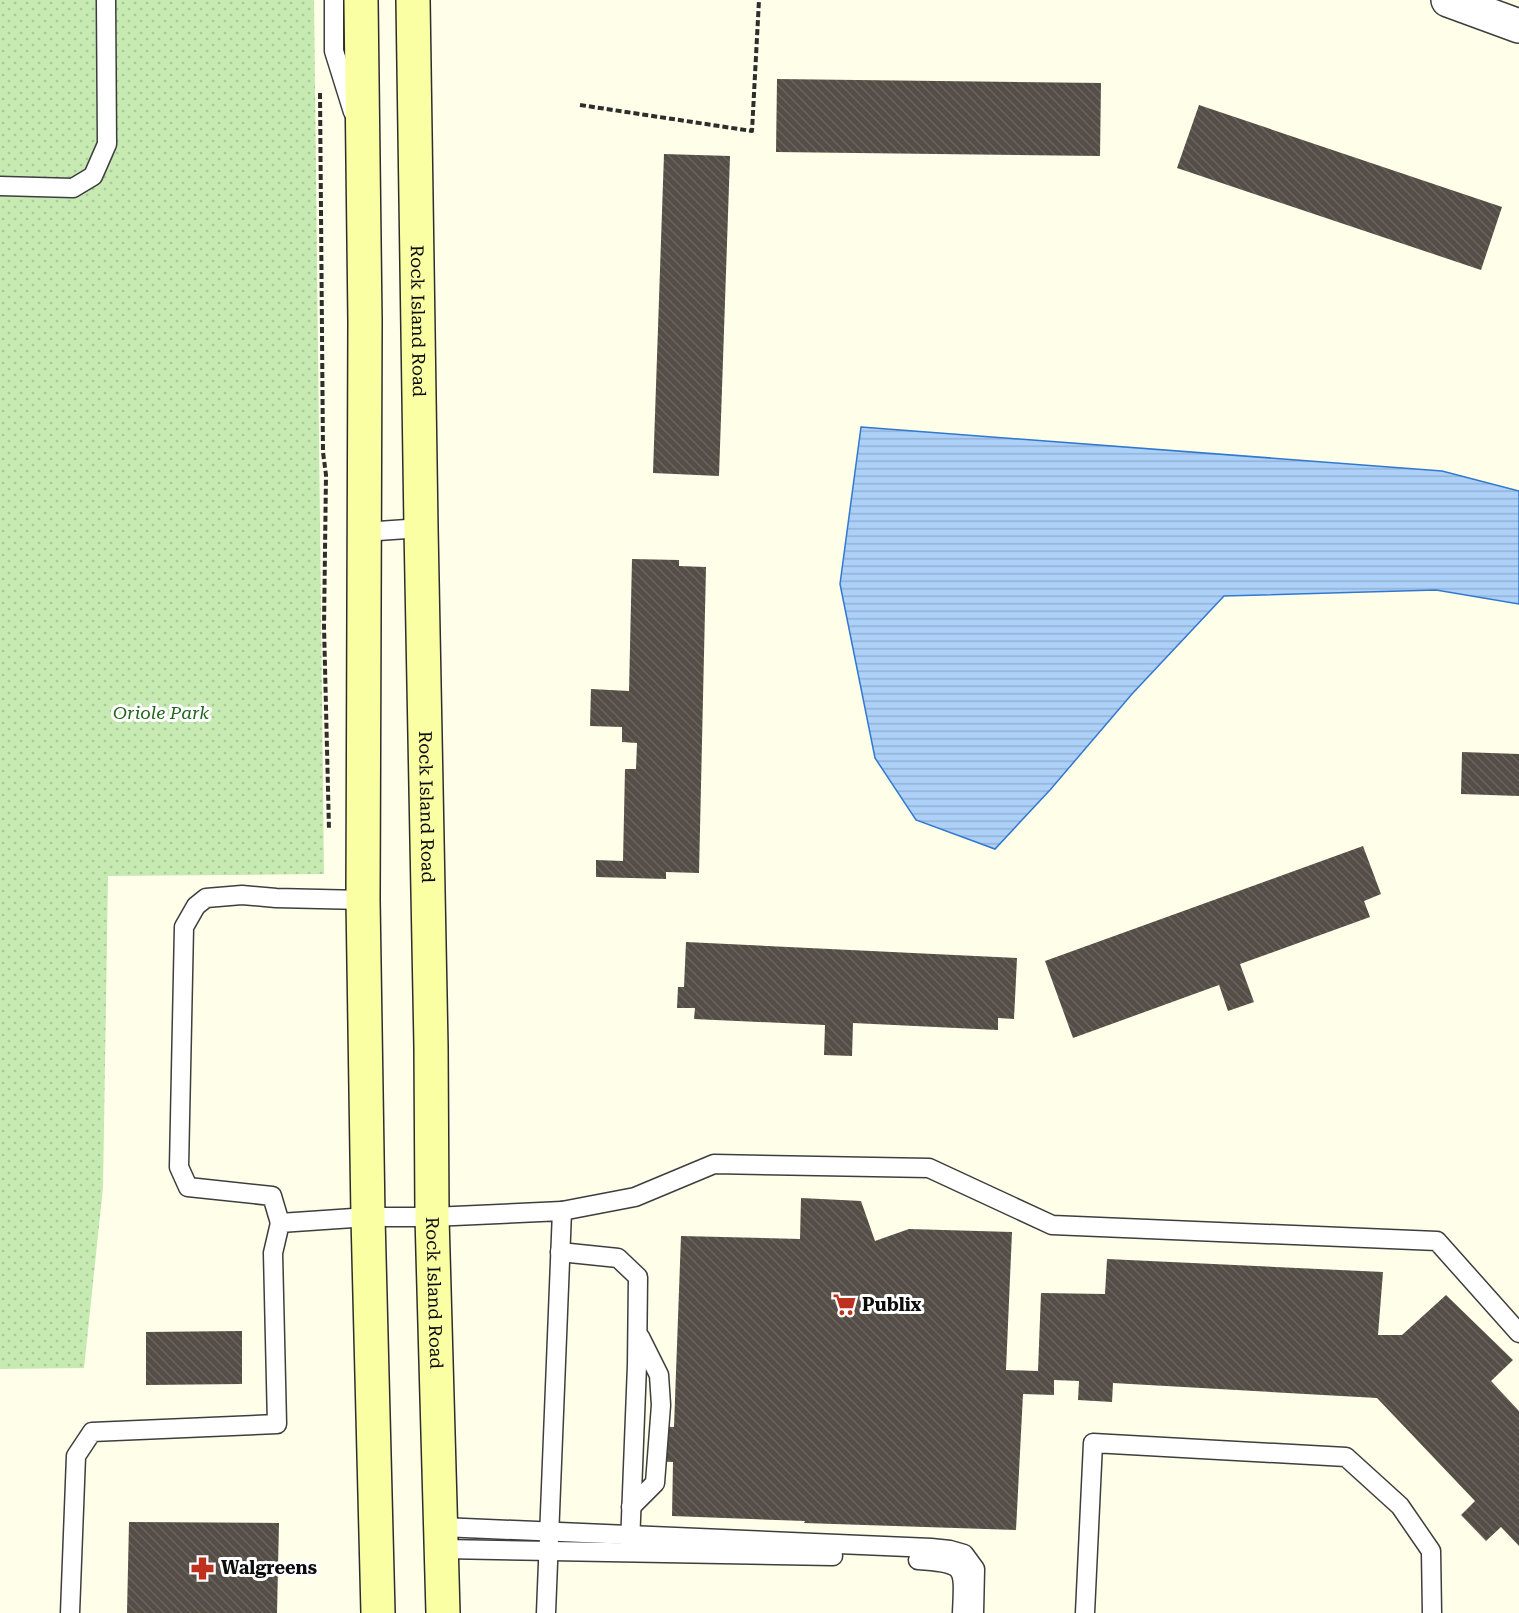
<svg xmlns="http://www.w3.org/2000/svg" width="1519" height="1613" font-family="'Roboto Serif',serif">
  <defs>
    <pattern id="park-dots" width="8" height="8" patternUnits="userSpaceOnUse" patternTransform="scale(1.5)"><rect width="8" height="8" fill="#c6eab2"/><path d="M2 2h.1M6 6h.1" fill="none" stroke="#a9c798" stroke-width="1.8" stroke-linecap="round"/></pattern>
    <pattern id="water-rules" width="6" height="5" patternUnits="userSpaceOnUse" patternTransform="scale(1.5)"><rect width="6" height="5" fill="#acd0f8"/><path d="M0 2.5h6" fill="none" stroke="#93b1d3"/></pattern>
    <pattern id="building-back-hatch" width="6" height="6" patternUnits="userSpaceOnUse" patternTransform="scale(1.5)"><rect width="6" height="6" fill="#544e47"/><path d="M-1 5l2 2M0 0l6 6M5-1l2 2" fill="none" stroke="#68635d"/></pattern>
  </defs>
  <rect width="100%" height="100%" fill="#fffee9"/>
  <path fill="url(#park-dots)" d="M0,0h314l10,874 -216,2 -5,312 -19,180 -84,1z"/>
  <path fill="url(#water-rules)" stroke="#3178d1" stroke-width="1.5" d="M861,427l581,44 77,20v113l-83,-14 -212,6 -92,98 -82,96 -55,59 -79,-29 -41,-62 -35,-174z"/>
  <g fill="url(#building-back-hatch)">
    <path d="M777,79l324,4 -1,73 -324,-4z"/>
    <path d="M1199,105l303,102 -21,63 -304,-102z"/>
    <path d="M664,154l66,2 -11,320 -66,-3z"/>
    <path d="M632,559l47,1v6l27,1 -7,306 -33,-1v7l-70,-2v-17l27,1 2,-92h11l1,-26 -15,-1v-15l-32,-1 1,-37 38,2z"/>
    <path d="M1462,752l57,2v42l-58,-2z"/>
    <path d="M1363,846l18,48 -17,7 6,16 -130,47 14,38 -26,9 -9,-26 -146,53 -28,-77z"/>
    <path d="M686,942l331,16 -3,61 -16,-1v12l-145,-7 -1,33 -28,-1 1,-30 -131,-6 1,-11h-18l1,-21h6z"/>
    <path d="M801,1198l60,3 14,40 34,-12 103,3 -6,138 32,1 3,-78 64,1 2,-35 276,13 -5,63h24l44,-40 67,65 -22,21 28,30v135l-18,-19 -15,14 -25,-26 14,-14 -98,-103 -264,-15 -1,19 -34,-2 1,-19 -25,-1v15l-31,-1 -7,136 -212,-7 1,-2 -133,-5 1,-54 -24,-1 1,-35 24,1 7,-191 119,3z"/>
    <path d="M242,1331v53l-96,1v-53z"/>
    <path d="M129,1522l150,1 -2,90h-150z"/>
  </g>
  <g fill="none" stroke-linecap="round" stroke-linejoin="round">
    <defs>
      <g id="lane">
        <path d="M334,0v51l19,61"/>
        <path d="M0,186l73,2 20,-12 14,-32 -1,-144"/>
        <path d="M364,532l57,-4"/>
        <path d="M562,1211l73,-14 79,-33 215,4 123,57 385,16 82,92"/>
        <path d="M280,1223l-8,-27 -84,-9 -9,-20 5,-240 12,-21 10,-8 36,-3 34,3 87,2"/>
        <path d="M560,1252l58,6 20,19 -1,88 -7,179"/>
        <path d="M631,1507l24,-24 6,-78 -2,-30 -19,-38"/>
        <path d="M442,1527l489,21 19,2 14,4 11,15 -1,44"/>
        <path d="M444,1549l389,7"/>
        <path d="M918,1560c49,3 46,7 44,53"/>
        <path d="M70,1613l6,-157 16,-24 185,-8 -4,-171 7,-30 88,-6h64l130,-6 -16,402"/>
        <path d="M1085,1613l8,-170 253,14 54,49 31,45 1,62"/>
      </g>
      <path id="street" d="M1448,0l71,26"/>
      <g id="secondary">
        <path d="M361,0l4,321 -2,579 5,317 10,396"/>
        <path id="s1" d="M413,0l8,528 10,519 1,170 11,396"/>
      </g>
    </defs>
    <use href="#lane" stroke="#3e3e3e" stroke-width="21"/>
    <use href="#street" stroke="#3e3e3e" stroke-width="36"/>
    <use href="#secondary" stroke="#2d2d2d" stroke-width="36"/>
    <g stroke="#2d2d2d" stroke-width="4" stroke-dasharray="6 3" stroke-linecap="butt">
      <path d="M320,93l3,359 3,23 -2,151 5,204"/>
      <path d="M580,105l172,26 7,-131"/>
    </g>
    <use href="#lane" stroke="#fff" stroke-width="18"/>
    <use href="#street" stroke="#fff" stroke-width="33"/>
    <use href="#secondary" stroke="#fbffa4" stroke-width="33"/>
  </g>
  <defs>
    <symbol id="supermarket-bare" viewBox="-9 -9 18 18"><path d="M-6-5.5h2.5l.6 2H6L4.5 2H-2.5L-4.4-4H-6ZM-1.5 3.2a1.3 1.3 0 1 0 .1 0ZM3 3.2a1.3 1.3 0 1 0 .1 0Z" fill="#bf311f" stroke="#fff" stroke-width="2.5" paint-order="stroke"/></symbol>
    <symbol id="pharmacy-bare" viewBox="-9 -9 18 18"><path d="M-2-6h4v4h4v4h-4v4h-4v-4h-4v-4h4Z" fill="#bf311f" stroke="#fff" stroke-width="2.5" paint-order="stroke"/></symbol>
  </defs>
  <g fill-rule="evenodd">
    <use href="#supermarket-bare" x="828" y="1288" width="33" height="33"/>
    <use href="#pharmacy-bare" x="186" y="1552" width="33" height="33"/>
  </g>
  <g text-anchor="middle" stroke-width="6" stroke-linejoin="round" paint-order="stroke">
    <g font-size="18" fill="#0b0b0b" stroke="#fff">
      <text dy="6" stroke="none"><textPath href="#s1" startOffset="321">Rock Island Road</textPath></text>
      <text dy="6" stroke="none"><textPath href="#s1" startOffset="807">Rock Island Road</textPath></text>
      <text dy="6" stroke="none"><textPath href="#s1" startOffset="1293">Rock Island Road</textPath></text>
    </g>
    <g font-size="18" font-style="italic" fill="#1e641a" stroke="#fff">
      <text x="161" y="719">Oriole Park</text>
    </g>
    <g font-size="18" font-weight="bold" fill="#0b0b0b" stroke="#fff" text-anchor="start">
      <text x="862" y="1311">Publix</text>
      <text x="221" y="1574">Walgreens</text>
    </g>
  </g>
</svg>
